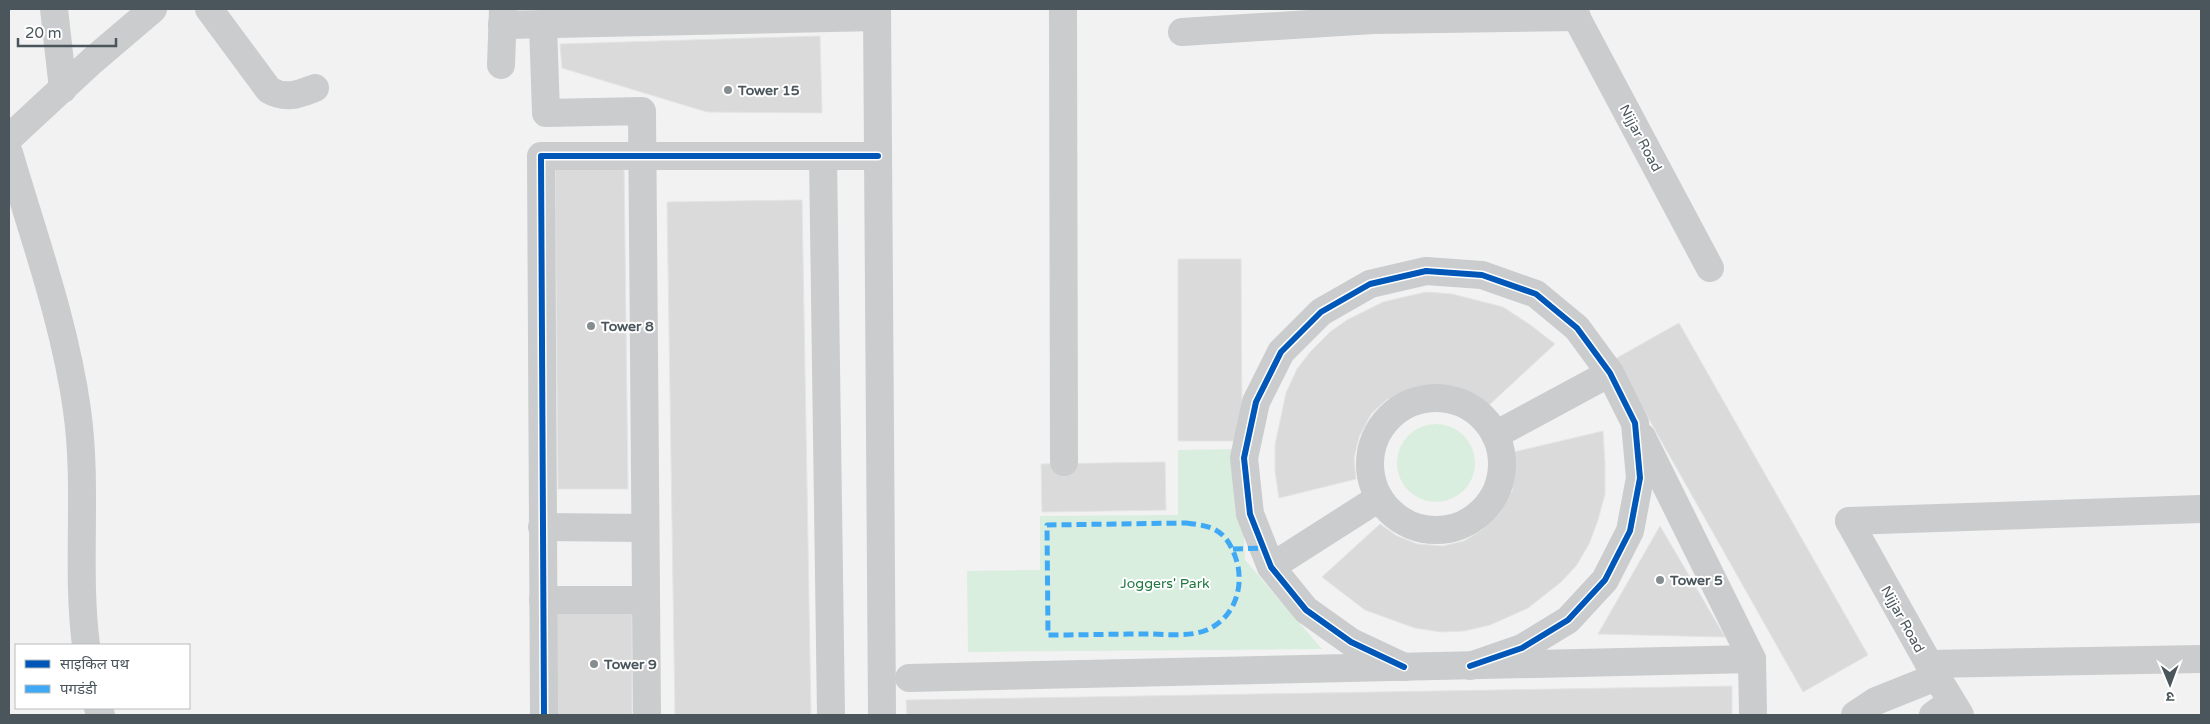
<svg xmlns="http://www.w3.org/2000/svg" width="2210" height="724" font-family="'Varela Round','Noto Sans Devanagari',sans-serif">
  <rect width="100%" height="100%" fill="#f2f2f2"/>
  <g fill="#d9eede">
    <circle cx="1436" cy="463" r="39"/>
    <path d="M1240,449l5,111 77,89 -354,3 -1,-81 73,-1v-54l138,-1v-65z"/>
  </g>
  <g fill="#dadadb" stroke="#e3e4e4">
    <path d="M820,36l2,77 -115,-1 -145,-44 -2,-24z"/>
    <path d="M624,162l4,327h-70l-3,-326z"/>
    <path d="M802,200l9,515h-136l-8,-513z"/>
    <path d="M1178,259h63l1,182h-64z"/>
    <path d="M1426,292l26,2 51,13 26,17 26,20 -67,62 -15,-11 -19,-8 -27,-2 -21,6 -20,9 -15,14 -12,23 -5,21 2,21 -77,19 -4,-27v-26l11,-52 11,-24 14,-18 19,-19 17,-12 36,-18z"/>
    <path d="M1679,323l189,332 -65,37 -188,-333z"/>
    <path d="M1603,431l2,33v30l-7,26 -9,24 -13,22 -15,16 -33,26 -38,17 -26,6 -23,1 -26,-4 -50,-18 -43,-33 58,-53 17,12 20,8 26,2 21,-5 18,-11 16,-15 14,-24 3,-20 -1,-19z"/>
    <path d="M1165,462l1,48 -124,2 -1,-48z"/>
    <path d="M1660,526l65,111 -127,-3z"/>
    <rect x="556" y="613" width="76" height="102"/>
    <path d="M1732,686v29h-825l-1,-15z"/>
  </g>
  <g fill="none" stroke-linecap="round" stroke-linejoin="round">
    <g stroke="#cacccd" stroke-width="28">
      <path d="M54,9l9,80"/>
      <path d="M209,9l60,81c17,10 30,4 46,-2"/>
      <path d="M877,9l5,706"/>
      <path d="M1063,9l1,453"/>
      <path d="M502,25l375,-8"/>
      <path d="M543,25l3,88 96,-2 5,604"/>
      <path d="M1182,32l191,-12 204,-3"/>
      <path d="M501,65l2,-56"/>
      <path d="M9,153c25,85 56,170 68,257 11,78 -1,158 9,235"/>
      <path d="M823,156l8,559"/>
      <circle cx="1436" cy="464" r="66"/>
      <path d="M1495,435l115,-62"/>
      <path d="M1642,437l110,222 1,56"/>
      <path d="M1849,521l352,-12"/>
      <path d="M542,527l103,1"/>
      <path d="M1271,567l108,-69"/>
      <path d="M543,600h103"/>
      <path d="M1929,664l272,-5"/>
      <path d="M1404,667l-53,-25 -45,-32 -35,-43 -21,-53 -6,-56 12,-56 25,-50 40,-40 49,-28 56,-13 56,4 54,19 41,34 33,45 25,50 5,55 -10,53 -25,49 -37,40 -46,28 -52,18"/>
      <path d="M909,678l843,-19"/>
      <path d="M98,708l3,7"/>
      <path d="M544,715l-3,-559h337"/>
      <path d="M1855,715l21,-14 60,-24"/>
      <path d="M1933,715l18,-13"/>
    </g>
    <g stroke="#cacccd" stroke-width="28">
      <path d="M1572,9l138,259"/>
      <path d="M9,138l83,-77 61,-52"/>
      <path d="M1849,521l80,143 31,51"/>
    </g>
    <g stroke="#3fa9f5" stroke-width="5" stroke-dasharray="10 5" stroke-linecap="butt">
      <path d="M1186,523c26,3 39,6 49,33 10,26 2,58 -24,72 -18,10 -45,6 -64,6 -33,0 -66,1 -99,1l-1,-110z"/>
      <path d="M1233,549l30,-1"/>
    </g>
    <defs>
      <g id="cycleway">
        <path d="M1404,667l-53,-25 -45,-32 -35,-43 -21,-53 -6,-56 12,-56 25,-50 40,-40 49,-28 56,-13 56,4 54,19 41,34 33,45 25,50 5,55 -10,53 -25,49 -37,40 -46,28 -52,18"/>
        <path d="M544,715l-3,-559h337"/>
      </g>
    </defs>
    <use href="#cycleway" stroke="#fff" stroke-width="9"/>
    <use href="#cycleway" stroke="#0057b8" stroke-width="6"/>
  </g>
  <g fill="#858d90" stroke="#fff" stroke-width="2">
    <circle cx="728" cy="90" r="5"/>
    <circle cx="591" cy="326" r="5"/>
    <circle cx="1660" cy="580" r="5"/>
    <circle cx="594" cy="664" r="5"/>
  </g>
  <g text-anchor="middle" stroke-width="4" stroke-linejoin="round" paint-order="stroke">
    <g font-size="14" font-weight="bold" fill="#4a565c" stroke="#fff" text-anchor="start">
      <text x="738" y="95">Tower 15</text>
      <text x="601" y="331">Tower 8</text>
      <text x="1670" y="585">Tower 5</text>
      <text x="604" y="669">Tower 9</text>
    </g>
    <g font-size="14" fill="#4a565c" stroke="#fff">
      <text transform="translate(1641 138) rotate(62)" y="5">Nijjar Road</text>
      <text transform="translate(1903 619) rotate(61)" y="5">Nijjar Road</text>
    </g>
    <g font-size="14" fill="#217741" stroke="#fff">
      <text x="1165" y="588">Joggers' Park</text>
    </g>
  </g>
  <rect width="2210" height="724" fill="none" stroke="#4a565c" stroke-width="20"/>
  <rect x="15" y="644" width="175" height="65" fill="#ffffff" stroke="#b7bbbe"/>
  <rect x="25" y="660" width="25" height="8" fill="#0057b8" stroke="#b7bbbe"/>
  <text x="60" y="669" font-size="15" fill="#4a565c">साइकिल पथ</text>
  <rect x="25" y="685" width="25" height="8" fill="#3fa9f5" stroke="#b7bbbe"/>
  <text x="60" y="694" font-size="15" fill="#4a565c">पगडंडी</text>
  <g transform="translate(2170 684) rotate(179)" stroke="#ffffff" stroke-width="4" paint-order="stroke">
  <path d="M0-4L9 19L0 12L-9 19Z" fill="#4a565c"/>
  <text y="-8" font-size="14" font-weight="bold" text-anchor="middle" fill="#4a565c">उ</text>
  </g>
  <path d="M18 38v8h98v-8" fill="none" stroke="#4a565c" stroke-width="2.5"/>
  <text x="25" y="38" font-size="15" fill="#4a565c" stroke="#ffffff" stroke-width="4" paint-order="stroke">20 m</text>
</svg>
